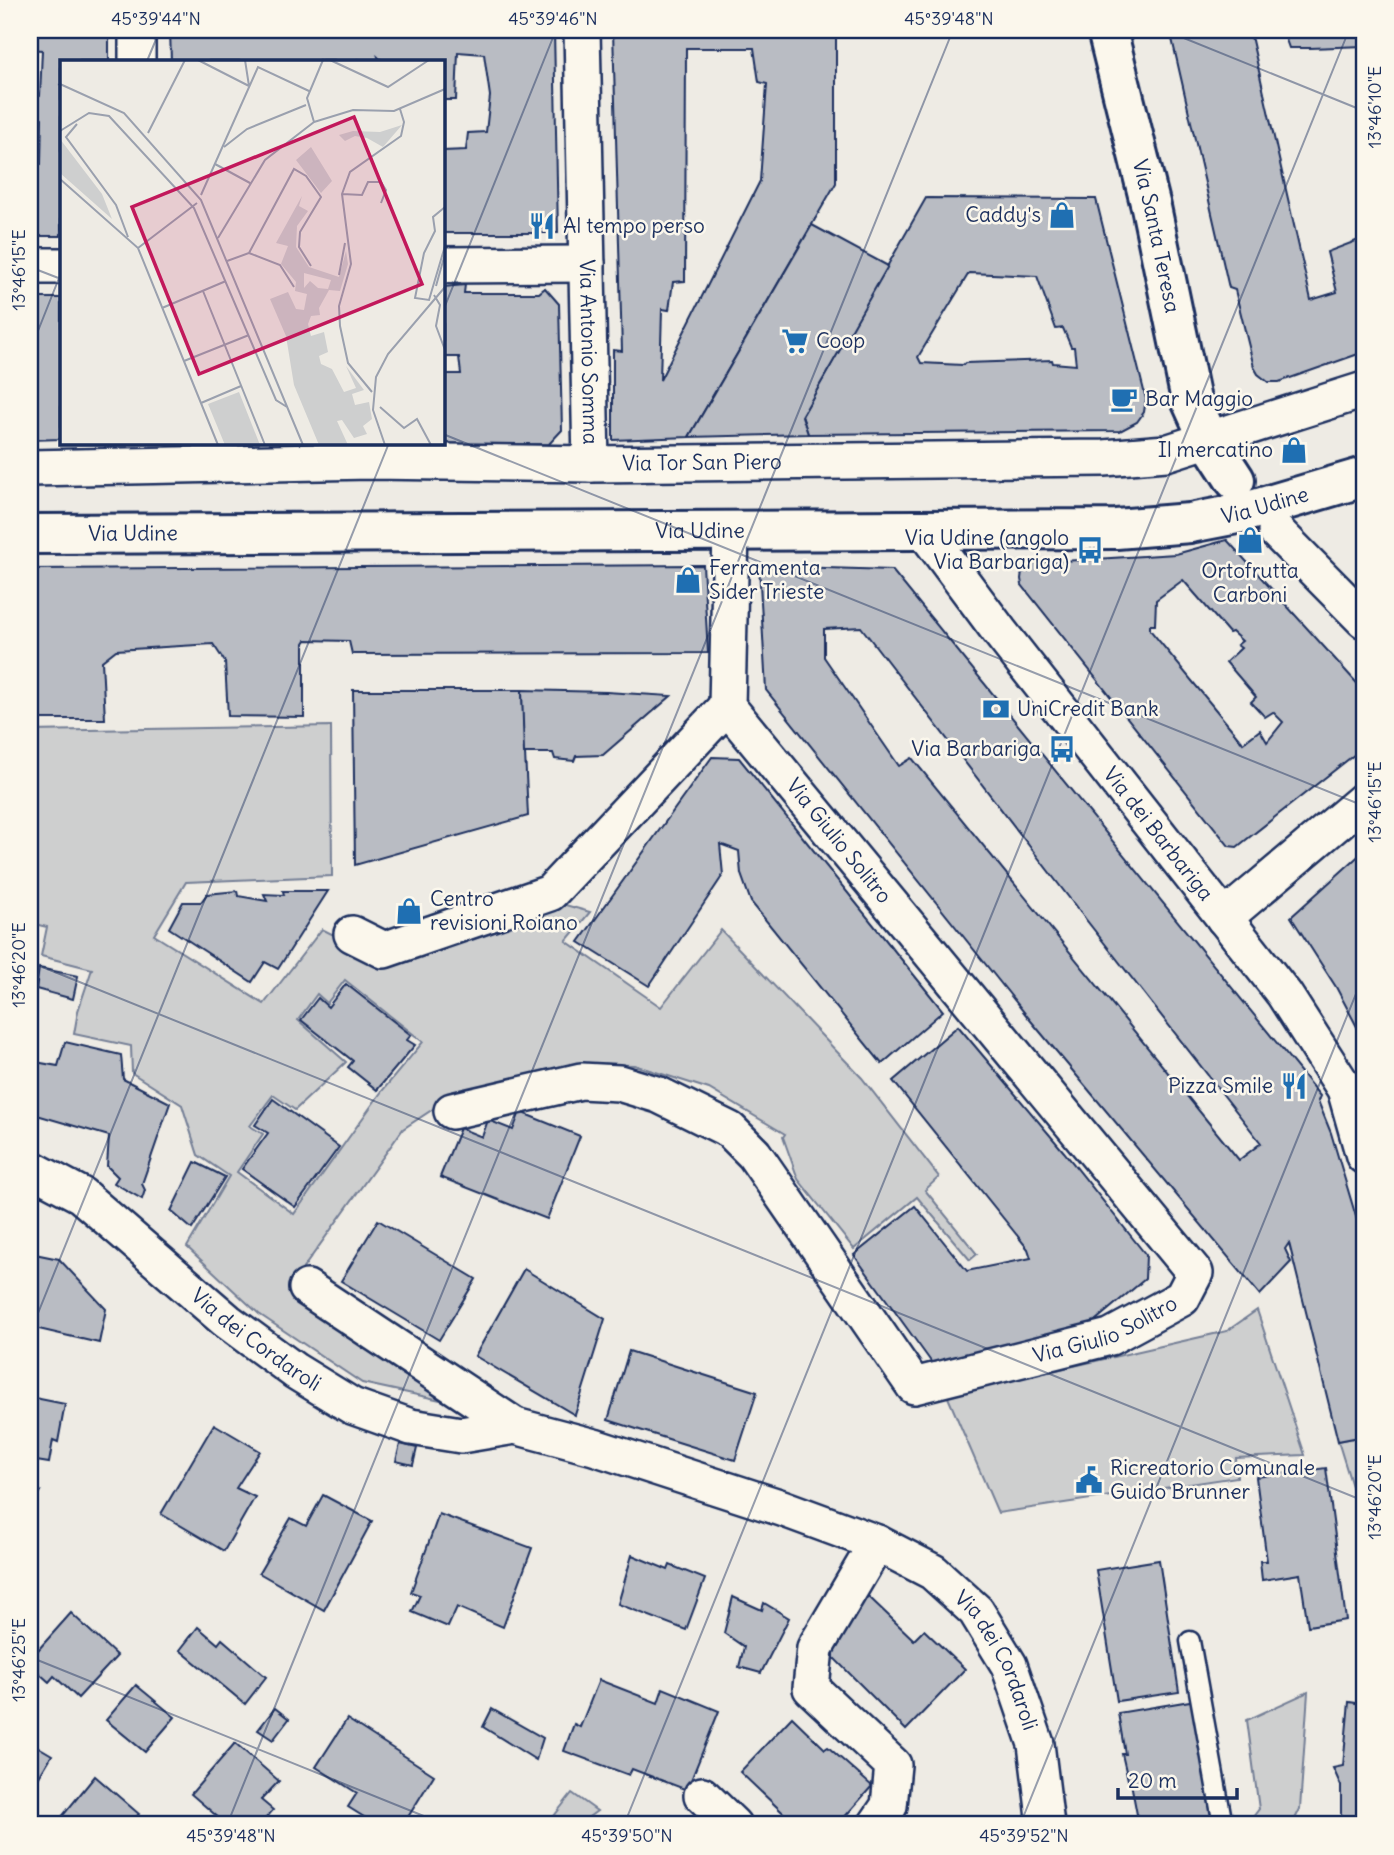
<svg xmlns="http://www.w3.org/2000/svg" width="1394" height="1855" font-family="Delius,sans-serif">
  <rect width="100%" height="100%" fill="#eeebe4"/>
  <filter id="ink" filterUnits="userSpaceOnUse"><feTurbulence type="fractalNoise" baseFrequency=".0143" numOctaves="2"/><feDisplacementMap in="SourceGraphic" scale="14" xChannelSelector="R" yChannelSelector="G"/><feConvolveMatrix kernelMatrix="1 2 1 2 8 2 1 2 1" color-interpolation-filters="sRGB"/></filter>
  <g filter="url(#ink)">
    <g fill="#cecfcf" stroke="#747f96" stroke-width="2" fill-rule="evenodd">
      <path d="M331,726l1,150 -146,6 -32,53 110,69 58,-75 61,31 172,-58 35,10 -24,29 95,66 60,-77 141,148 77,99 -14,13 52,64 -7,6 -53,-63 -63,52 -56,-70 -15,-42 2,-3 -76,-45 -75,-24 -61,-1 -123,34 -47,31 -114,159 170,116 -97,-21 -103,-69 -72,-67 42,-71 -31,-21 -16,-50 -50,-32 -1,-27 -57,-12 4,-23 14,-42 -51,-13 6,-29 -17,-4v-192zM345,980l78,62 -41,49 -88,123 -57,-42 26,-38 -13,-8 23,-31 22,15 51,-48 -48,-42 19,-26 10,9z"/>
      <path d="M1257,1310l48,145 -69,3 1,19 -239,36 -51,-118 280,-64z"/>
      <path d="M1364,1436v89l-26,-84z"/>
      <path d="M1308,1692l-8,117 -8,16h-45l12,-16 -12,-89z"/>
      <path d="M572,1793l25,18 -19,14h-31z"/>
    </g>
    <g fill="#b9bcc3" stroke="#1b2f5e" stroke-width="2" fill-rule="evenodd">
      <path d="M30,30h79v31h-48v175h-31v-72h11l1,-46 -5,-1 -5,-19 8,-2 2,-46 -12,-1z"/>
      <path d="M170,30h384l4,203h-115v-82l23,-1 2,-17 18,-1 4,-36 -6,-42 -26,-2 -2,48h-13v-39h-61l-4,-4 1,4h-18l-3,-2v2h-187z"/>
      <path d="M613,30h223v153l-147,254 -76,3v-90l9,1zM686,48h68l5,34 8,2 -7,97 -100,199 2,-71 7,1 4,-28 12,-1z"/>
      <path d="M1170,30h194v16l-54,2h-21l-4,-11 -34,-1 60,264 26,-8 -10,-40 37,-14v114l-85,30h-11l-10,-8 -4,-7 -19,-77 -6,-2z"/>
      <path d="M926,198l170,1 50,200 -2,13 -7,10 -17,9 -312,3 -6,-18zM969,273l68,3 19,53 7,-1 8,19h3l2,18 -23,-2 -1,-3 -87,3 -2,2 -42,-2 -3,-6z"/>
      <path d="M812,225l76,41 -86,150 6,18 -119,3z"/>
      <path d="M465,285l-1,8h75l6,-5 14,16 3,126 -13,14 -250,3 -3,-4h147v-69h18l-2,-17h-16v-70z"/>
      <path d="M30,298h31v141l-31,1z"/>
      <path d="M1227,540l137,151v56l-127,100 -8,-1 -207,-261 -1,-6 1,-8 8,-8 146,-9zM1183,580l46,53 3,-1 10,9 -5,4 4,3 -15,14 30,35 -5,5 14,15 8,-5 10,10 -16,20 -7,-12 -17,13 -93,-113v-5h5l1,-25z"/>
      <path d="M703,565l5,88 -356,1 -3,-13 -43,-1 -2,3v74l-76,-1 -3,-54 -12,-18 -97,6 -14,11 3,58h-75v-150z"/>
      <path d="M759,566l133,4 428,526 -2,5 13,32 26,87 7,36v180l-26,5 -49,-198 -4,6 6,13 -31,33 -229,-274 -265,-331zM861,627l219,285 181,231 -22,17 -327,-402 -13,8 -75,-109v-28z"/>
      <path d="M353,690h169l6,126 -173,49z"/>
      <path d="M522,690l84,2 65,4 -68,59 -27,1 -2,5 -19,-2 -2,-6h-29z"/>
      <path d="M712,757l27,1 204,253 -61,53 -131,-162 -10,-28 -2,-23 -19,-7 3,31 -74,111 -70,-44z"/>
      <path d="M1364,851v189l-28,-53 -45,-70z"/>
      <path d="M237,891l1,5 29,5 -3,-7 20,1 -1,-4h45l-50,78 -13,-7 -13,20 -83,-54 14,-26h18l6,-8z"/>
      <path d="M30,935l7,1 -7,34z"/>
      <path d="M39,968l39,8 -5,23 -37,-10z"/>
      <path d="M346,984l65,51 -4,5 8,5 -38,45 -29,-23 5,-6 -52,-41 17,-22 10,9z"/>
      <path d="M958,1026l106,126 82,103 -1,24 -61,51 -152,33 -78,-108 61,-49 52,65 64,-13 -3,-9 -135,-168z"/>
      <path d="M65,1042l56,13 2,24 47,24 -28,81 3,6 -3,9 -28,-16 4,-6 -11,-11 2,-30 -79,-23v-52l28,5z"/>
      <path d="M273,1099l66,48 -44,60 -53,-38 26,-36 -13,-8z"/>
      <path d="M520,1112l60,24 -33,83 -107,-42 20,-49 22,9 6,-17 25,10z"/>
      <path d="M195,1162l30,15 -33,52 -21,-18z"/>
      <path d="M378,1220l98,59 -37,61 -98,-59z"/>
      <path d="M30,1253l29,6 47,50 -7,34 -69,-16z"/>
      <path d="M524,1269l81,50 -30,96 -100,-59z"/>
      <path d="M629,1351l128,41 -22,68 -127,-40z"/>
      <path d="M30,1397l35,7 -7,38 -5,-2 -4,23 -19,-3z"/>
      <path d="M214,1424l46,27 -24,37 19,9 -31,54 -63,-37z"/>
      <path d="M400,1444l17,4 -4,17 -17,-4z"/>
      <path d="M1326,1468l20,152 -38,6 -8,-52 -38,6 -2,-19h7l-11,-84z"/>
      <path d="M30,1490l10,1 -10,15z"/>
      <path d="M323,1495l49,26 -48,89 -65,-37 32,-55 15,8z"/>
      <path d="M439,1514l93,34 -29,79 -46,-20 -9,20 -36,-15 8,-17 -9,-3z"/>
      <path d="M632,1555l36,15 2,-5 35,14 -19,51 -68,-26z"/>
      <path d="M1159,1560l20,132 -62,9 -21,-131z"/>
      <path d="M868,1596l46,44 10,-10 41,39 -59,61 -79,-79 2,-14z"/>
      <path d="M733,1597l29,13 2,-7 25,15 -28,55 -22,-6 5,-20 -20,-14z"/>
      <path d="M71,1613l46,43 -39,42 -24,-22 -5,6 -19,-17v-6z"/>
      <path d="M198,1627l20,17 4,-5 44,38 -21,27 -65,-54z"/>
      <path d="M1364,1677v148h-27l-2,-5 6,-1v-33l-8,-18 10,-2 6,-64 14,2z"/>
      <path d="M599,1680l59,23 5,-15 56,23 -32,79 -55,-21 -3,6 -65,-24 10,-27 6,3z"/>
      <path d="M136,1685l39,32 -30,35 -39,-32z"/>
      <path d="M1196,1700l21,125h-78l-8,-42 -2,1 -7,-30h3l-7,-41z"/>
      <path d="M275,1708l14,11 -16,21 -15,-10z"/>
      <path d="M492,1709l51,29 -7,22 -53,-33z"/>
      <path d="M792,1717l33,32 3,-2 44,39 -31,35 6,4h-51l-56,-53z"/>
      <path d="M347,1719l87,56 -31,50h-26l-29,-18 9,-14 -41,-26z"/>
      <path d="M30,1742l22,13 -22,37z"/>
      <path d="M235,1743l44,38 -18,19 12,10 -13,15h-33l-36,-31z"/>
      <path d="M95,1776l44,38 -10,11h-61l-8,-6z"/>
    </g>
    <g fill="none" stroke-linecap="round" stroke-linejoin="round">
      <defs>
        <path id="service" d="M1190,1641l33,184"/>
        <g id="minor">
          <path id="s1" d="M582,30l9,434"/>
          <path d="M137,61v-31"/>
          <path d="M443,265l144,-1"/>
          <path d="M30,266h31"/>
          <path id="s2" d="M30,468l341,-7 220,3 513,-6 62,-5 198,-63"/>
          <path id="s3" d="M923,529l76,102 285,363 61,95 19,67"/>
          <path d="M1276,531l88,89"/>
          <path d="M1224,918l140,-118"/>
          <path d="M352,934l32,16 166,-57 177,-187"/>
          <path id="s4" d="M452,1111l129,-30 38,2 40,12 71,35 24,24 160,232 196,-49 72,-39 13,-25 -468,-567 4,-176"/>
          <path id="s5" d="M30,1168l51,27 146,126 68,50 57,35 59,21 50,8 54,-9 79,21 188,61 95,35 56,29 43,39 33,54 27,79 10,81"/>
          <path d="M307,1288l208,138"/>
          <path d="M702,1795l31,30"/>
          <path d="M876,1825l13,-19 4,-41 -82,-77 4,-40 62,-105"/>
        </g>
        <g id="tertiary">
          <path id="s6" d="M1107,30l44,177 40,193 18,40 26,40"/>
        </g>
        <g id="secondary">
          <path id="s7" d="M30,534l1086,-5 74,-6 52,-10 122,-36"/>
        </g>
      </defs>
      <use href="#service" stroke="#1b2f5e" stroke-width="23"/>
      <use href="#minor" stroke="#1b2f5e" stroke-width="40"/>
      <use href="#tertiary" stroke="#1b2f5e" stroke-width="44"/>
      <use href="#secondary" stroke="#1b2f5e" stroke-width="44"/>
      <use href="#service" stroke="#fbf7ec" stroke-width="18"/>
      <use href="#minor" stroke="#fbf7ec" stroke-width="35"/>
      <use href="#tertiary" stroke="#fbf7ec" stroke-width="38"/>
      <use href="#secondary" stroke="#fbf7ec" stroke-width="38"/>
    </g>
  </g>
  <path fill="none" stroke="#1b2f5e" stroke-width="2" stroke-opacity="0.45" d="M1164,30l200,81M147,61l13,-31M30,267l31,12M443,311l113,-281M30,351l31,-78M443,434l921,372M30,962l1334,539M30,1333l359,-890M30,1657l416,168M227,1825l726,-1795M624,1825l725,-1795M1020,1825l344,-851"/>
  <defs>
    <symbol id="shop-bare" viewBox="-9 -9 18 18"><path d="M-5-2.5h2.3a2.7 3.5 0 0 1 5.4 0H5L5.5 6h-11ZM-1.5-2.5h3a1.5 2.3 0 0 0-3 0Z" fill="#1f6fb2" stroke="#fbf7ec" stroke-width="2.5" paint-order="stroke"/></symbol>
    <symbol id="restaurant-bare" viewBox="-9 -9 18 18"><path d="M-5-6h1v4h1v-4h1v4h1v-4h1v5L-1.5 .5V6h-2V.5L-5-1ZM5-6V6H3V1.5H1.5Q1.5-4 5-6Z" fill="#1f6fb2" stroke="#fbf7ec" stroke-width="2.5" paint-order="stroke"/></symbol>
    <symbol id="supermarket-bare" viewBox="-9 -9 18 18"><path d="M-6-5.5h2.5l.6 2H6L4.5 2H-2.5L-4.4-4H-6ZM-1.5 3.2a1.3 1.3 0 1 0 .1 0ZM3 3.2a1.3 1.3 0 1 0 .1 0Z" fill="#1f6fb2" stroke="#fbf7ec" stroke-width="2.5" paint-order="stroke"/></symbol>
    <symbol id="cafe-bare" viewBox="-9 -9 18 18"><path d="M-5.5-4.5H6V0H3Q3 3.5 0 3.5H-2.5Q-5.5 3.5-5.5 0ZM3-3.2v2h1.7v-2ZM-6 4.5H4V6H-6Z" fill="#1f6fb2" stroke="#fbf7ec" stroke-width="2.5" paint-order="stroke"/></symbol>
    <symbol id="bus-bare" viewBox="-9 -9 18 18"><path d="M-5-6H5V4H4V6H2V4H-2V6H-4V4H-5ZM-3.5-4V0h7V-4ZM-3.5 1.2v1.5H-2V1.2ZM2 1.2v1.5H3.5V1.2Z" fill="#1f6fb2" stroke="#fbf7ec" stroke-width="2.5" paint-order="stroke"/></symbol>
    <symbol id="bank-bare" viewBox="-9 -9 18 18"><path d="M-6-4H6V4H-6ZM0-2.3a2.3 2.3 0 1 0 0 4.6a2.3 2.3 0 1 0 0-4.6Z" fill="#1f6fb2" stroke="#fbf7ec" stroke-width="2.5" paint-order="stroke"/></symbol>
    <symbol id="civic-bare" viewBox="-9 -9 18 18"><path d="M-.6-6.5H3V-4.5H.6V-3L4-1V1h2V6H-6V1h2V-1L-.6-3ZM-1.2 2.5V6h2.4V2.5Z" fill="#1f6fb2" stroke="#fbf7ec" stroke-width="2.5" paint-order="stroke"/></symbol>
  </defs>
  <g fill-rule="evenodd">
    <use href="#shop-bare" x="1043" y="196" width="38" height="38"/>
    <use href="#restaurant-bare" x="523" y="207" width="38" height="38"/>
    <use href="#supermarket-bare" x="776" y="322" width="38" height="38"/>
    <use href="#cafe-bare" x="1105" y="380" width="38" height="38"/>
    <use href="#shop-bare" x="1275" y="431" width="38" height="38"/>
    <use href="#shop-bare" x="1231" y="521" width="38" height="38"/>
    <use href="#bus-bare" x="1071" y="531" width="38" height="38"/>
    <use href="#shop-bare" x="669" y="561" width="38" height="38"/>
    <use href="#bank-bare" x="977" y="690" width="38" height="38"/>
    <use href="#bus-bare" x="1043" y="730" width="38" height="38"/>
    <use href="#shop-bare" x="390" y="892" width="38" height="38"/>
    <use href="#restaurant-bare" x="1275" y="1067" width="38" height="38"/>
    <use href="#civic-bare" x="1070" y="1461" width="38" height="38"/>
  </g>
  <g text-anchor="middle" stroke-width="5" stroke-linejoin="round" paint-order="stroke">
    <g font-size="21" fill="#1b2f5e" stroke="#fbf7ec" text-anchor="start">
      <text x="1041" y="222" text-anchor="end">Caddy's</text>
      <text x="563" y="233">Al tempo perso</text>
      <text x="816" y="348">Coop</text>
      <text x="1145" y="406">Bar Maggio</text>
      <text x="1273" y="457" text-anchor="end">Il mercatino</text>
      <text x="1069" y="545" text-anchor="end">Via Udine (angolo<tspan x="1069" dy="24">Via Barbariga)</tspan></text>
      <text x="709" y="575">Ferramenta<tspan x="709" dy="24">Sider Trieste</tspan></text>
      <text x="1250" y="578" text-anchor="middle">Ortofrutta<tspan x="1250" dy="24">Carboni</tspan></text>
      <text x="1017" y="716">UniCredit Bank</text>
      <text x="1041" y="756" text-anchor="end">Via Barbariga</text>
      <text x="430" y="906">Centro<tspan x="430" dy="24">revisioni Roiano</tspan></text>
      <text x="1273" y="1093" text-anchor="end">Pizza Smile</text>
      <text x="1110" y="1475">Ricreatorio Comunale<tspan x="1110" dy="24">Guido Brunner</tspan></text>
    </g>
    <g font-size="21" fill="#1b2f5e" stroke="#fbf7ec">
      <text dy="7" stroke="none"><textPath href="#s6" startOffset="212">Via Santa Teresa</textPath></text>
      <text dy="7" stroke="none"><textPath href="#s1" startOffset="322">Via Antonio Somma</textPath></text>
      <text dy="7" stroke="none"><textPath href="#s2" startOffset="672">Via Tor San Piero</textPath></text>
      <text dy="7" stroke="none"><textPath href="#s7" startOffset="1237">Via Udine</textPath></text>
      <text dy="7" stroke="none"><textPath href="#s7" startOffset="670">Via Udine</textPath></text>
      <text dy="7" stroke="none"><textPath href="#s7" startOffset="103">Via Udine</textPath></text>
      <text dy="7" stroke="none"><textPath href="#s3" startOffset="385">Via dei Barbariga</textPath></text>
      <text transform="translate(839 841) rotate(51)" y="7">Via Giulio Solitro</text>
      <text dy="7" stroke="none"><textPath href="#s4" startOffset="807">Via Giulio Solitro</textPath></text>
      <text dy="7" stroke="none"><textPath href="#s5" startOffset="285">Via dei Cordaroli</textPath></text>
      <text dy="7" stroke="none"><textPath href="#s5" startOffset="1125">Via dei Cordaroli</textPath></text>
    </g>
  </g>
  <g transform="translate(60 60)">
    <rect width="385" height="385" fill="#eeebe4"/>
    <path d="M342,65l-19,22 -16,-9 -12,-2 -10,5 -6,-6 14,-4 27,1zM0,79l42,55 10,25 -52,-46zM251,87l21,34 -11,12 -25,-33zM242,136l-3,10 9,5 -11,15 -1,21 13,20 30,10 7,-26 2,13 -8,27 -11,-1 -10,18 1,7 -9,1 -3,8 3,12 13,-4 4,20 -9,4 2,8 11,5 12,23 12,-4 -10,-22 18,24 -12,4 3,11 14,-3 3,17 -9,7 4,8 -13,4 -12,-18 -5,1 11,24h-29l-25,-60 -8,-49 -16,-37 18,-7 8,17 8,1 3,-16 -12,-3 1,-9 -15,-18 7,-18 -12,-3zM244,213l27,7 -3,9 -10,-1 -8,-7 -6,7zM179,332l21,53h-35l-17,-41z" fill="#cecfcf" fill-rule="evenodd"/>
    <path fill="none" stroke="#9aa0ae" stroke-width="2" d="M138,0l51,26M185,0l4,26M270,0l58,27 41,-27M0,24l64,29 77,87 102,245M254,62l39,-12 41,1 51,-22M254,62l-7,-24 16,-38M17,64l-11,13 50,68 12,32M0,71l29,-18 20,3 85,92 82,192 11,7M88,73l37,-73M164,87l23,-18 59,-24M155,104l35,19M0,119l78,69 80,197M282,134l20,1 6,-13h13l5,8 -5,13M141,135l57,-128 51,24M385,147l-12,10 2,14 -11,22 -9,45 14,2 16,-54M158,178l47,-78 49,-38M78,188l59,-45M189,193l31,12 14,22M167,201l22,-8 45,-84 12,7 15,21 -21,35 -1,15 12,19M279,215l6,-32M376,226l9,-32M143,231l62,154M374,235l6,10 -4,21 9,24M102,248l64,-27M124,301l65,-26M312,332l-24,-29 -8,-37 -1,-20 12,-42 -9,-70 8,-22 51,-36 3,-14 -4,-13M141,343l40,-17M320,347l24,21 13,-9 14,26M325,385l-12,-35 3,-33 12,-23 57,-67"/>
    <path fill="#c2185b" fill-opacity="0.15" stroke="#c2185b" stroke-width="3.5" d="M294,57l68,167 -223,90 -67,-167z"/>
    <rect width="385" height="385" fill="none" stroke="#1b2f5e" stroke-width="3.5"/>
  </g>
  <rect width="1394" height="1855" fill="none" stroke="#fbf7ec" stroke-width="77"/>
  <path d="M1118 1788v10h119v-10" fill="none" stroke="#1b2f5e" stroke-width="3.5"/>
  <text x="1128" y="1788" font-size="21" fill="#1b2f5e" stroke="#fbf7ec" stroke-width="5" paint-order="stroke">20 m</text>
  <rect x="38" y="38" width="1318" height="1778" fill="none" stroke="#1b2f5e" stroke-width="2.5"/>
  <g font-size="18" text-anchor="middle" fill="#1b2f5e">
    <text x="156" y="25">45°39'44"N</text>
    <text x="553" y="25">45°39'46"N</text>
    <text x="949" y="25">45°39'48"N</text>
    <text transform="translate(1375 107) rotate(-90)" y="6">13°46'10"E</text>
    <text transform="translate(19 270) rotate(-90)" y="6">13°46'15"E</text>
    <text transform="translate(1375 802) rotate(-90)" y="6">13°46'15"E</text>
    <text transform="translate(19 965) rotate(-90)" y="6">13°46'20"E</text>
    <text transform="translate(1375 1497) rotate(-90)" y="6">13°46'20"E</text>
    <text transform="translate(19 1660) rotate(-90)" y="6">13°46'25"E</text>
    <text x="231" y="1842">45°39'48"N</text>
    <text x="627" y="1842">45°39'50"N</text>
    <text x="1024" y="1842">45°39'52"N</text>
  </g>
</svg>
